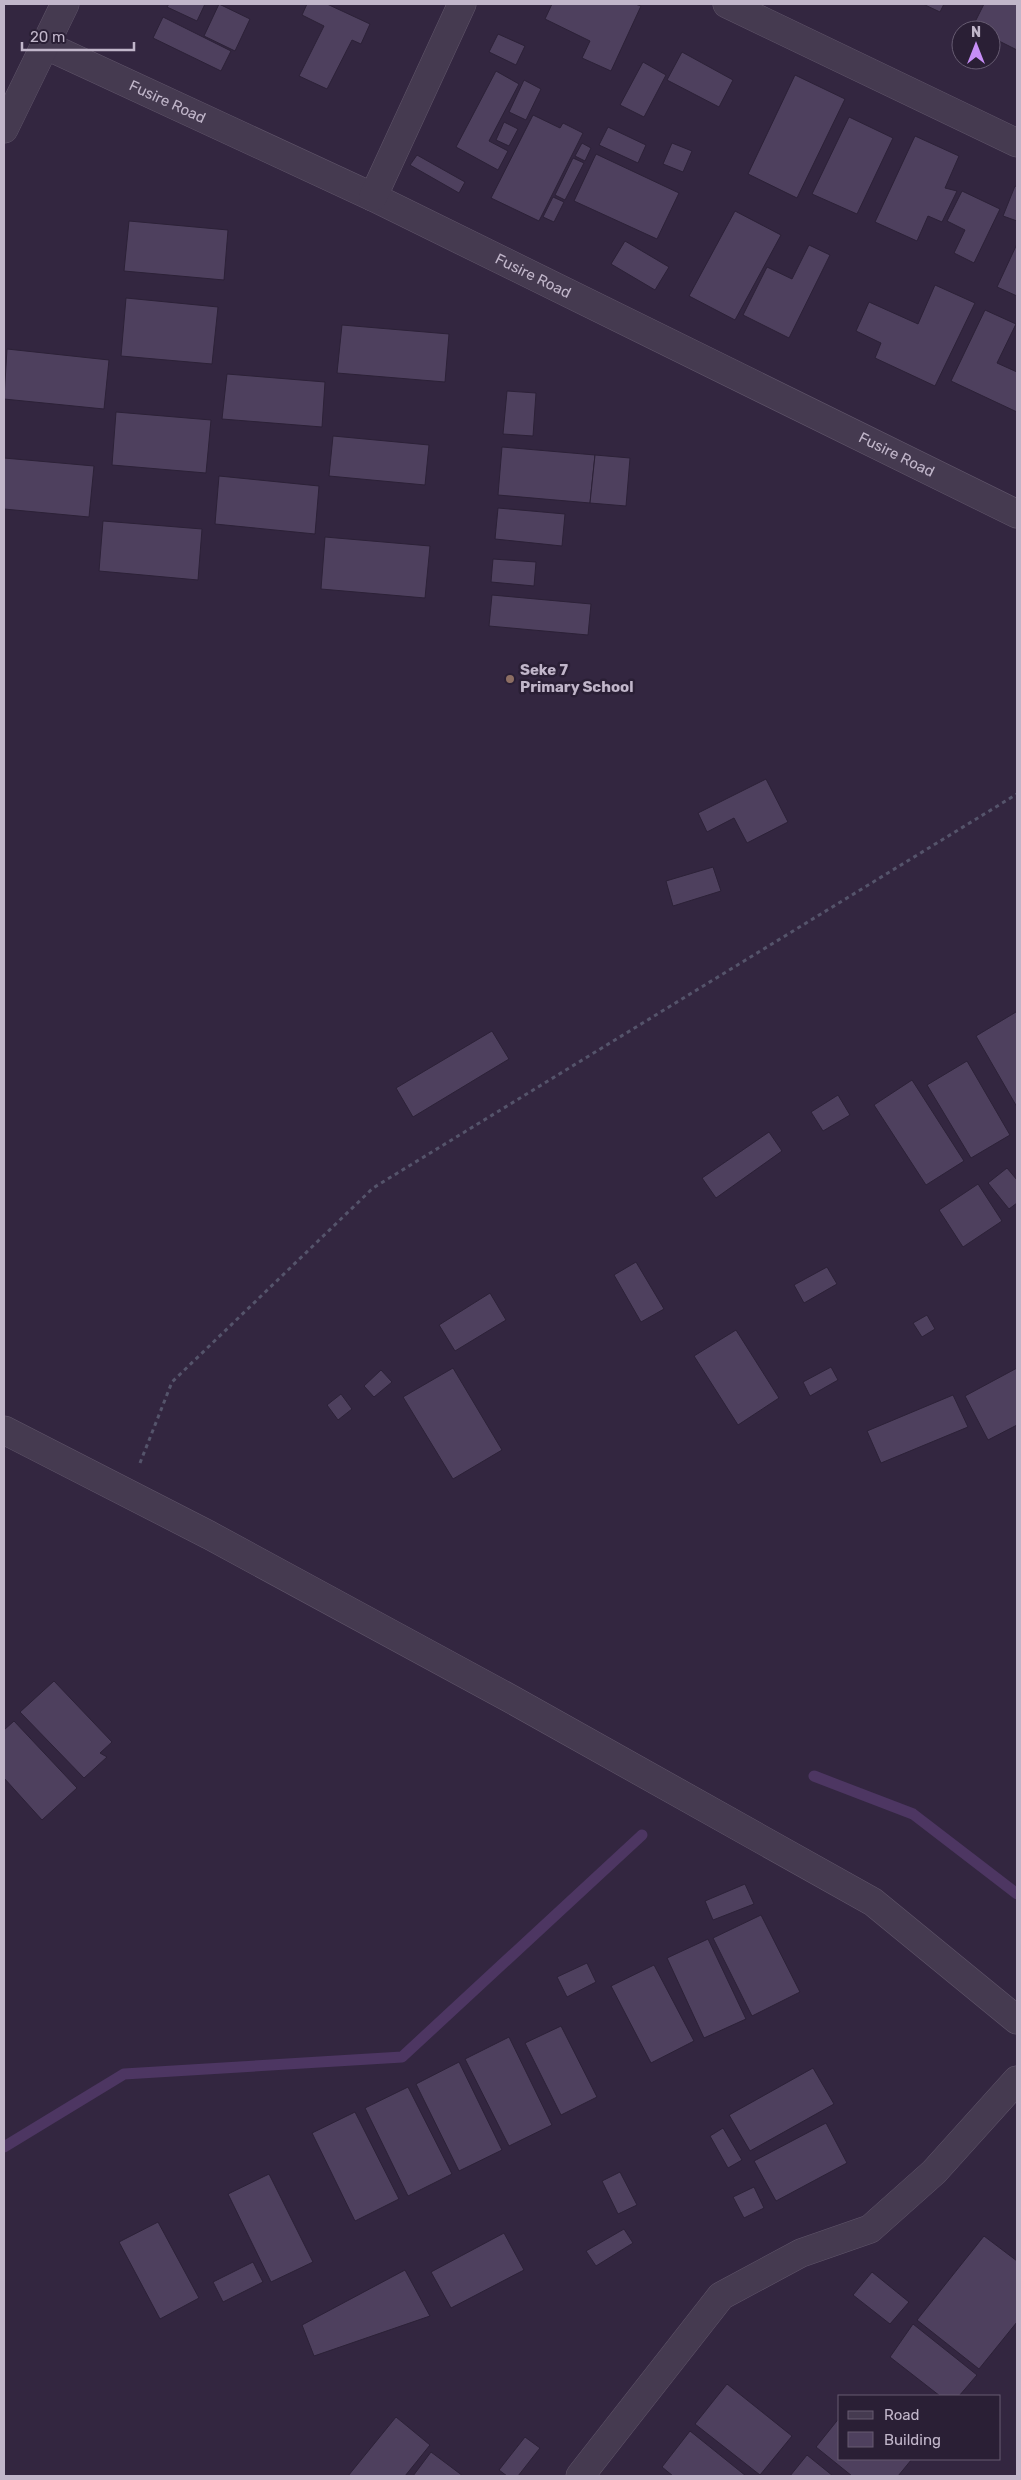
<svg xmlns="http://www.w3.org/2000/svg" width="1021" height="2480" font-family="Rubik,sans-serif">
  <rect width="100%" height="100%" fill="#332640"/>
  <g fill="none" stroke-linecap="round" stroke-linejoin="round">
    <g stroke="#4d3662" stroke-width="11">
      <path d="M814,1776l99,38 104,80"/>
      <path d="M4,2147l120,-73 278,-17 240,-222"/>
    </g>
  </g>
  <g fill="#4e405e" stroke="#2c2137">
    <path d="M169,4h36l-8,17 -30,-14z"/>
    <path d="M219,4l31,15 -15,32 -31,-15z"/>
    <path d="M307,4h20l43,20 -9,20 -9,-4 -25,49 -28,-13 25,-50 -22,-11z"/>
    <path d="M552,4h83l6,2 -30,65 -29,-13 8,-17 -45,-22z"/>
    <path d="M923,4h21l-4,8z"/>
    <path d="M984,4h33v46l-26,-13v-7h-14l-5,-2z"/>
    <path d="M163,17l68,34 -10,20 -68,-33z"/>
    <path d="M498,34l27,12 -9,19 -27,-13z"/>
    <path d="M682,52l51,28 -14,27 -52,-27z"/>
    <path d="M643,62l23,13 -22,42 -24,-12z"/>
    <path d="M496,71l23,13 -30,57 19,10 -10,19 -42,-23z"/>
    <path d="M795,75l50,24 -48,99 -49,-24z"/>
    <path d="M524,80l17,9 -15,31 -17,-8z"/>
    <path d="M533,115l27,13 3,-5 20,10 -44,88 -48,-23z"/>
    <path d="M849,117l44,21 -36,76 -45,-20z"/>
    <path d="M504,122l14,7 -9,17 -13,-6z"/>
    <path d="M608,127l38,18 -8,18 -39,-18z"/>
    <path d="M915,136l44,20 -14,32 12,3 -15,31 -14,-6 -11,25 -42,-19z"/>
    <path d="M582,143l9,5 -6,13 -10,-5z"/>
    <path d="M672,143l20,8 -9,21 -20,-8z"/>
    <path d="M596,154l83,39 -22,46 -83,-38z"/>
    <path d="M417,155l48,27 -6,11 -49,-28z"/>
    <path d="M573,158l11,5 -19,37 -10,-5z"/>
    <path d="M1015,186l2,1v34l-14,-5z"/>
    <path d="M962,191l38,18 -26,54 -20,-10 11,-23 -18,-9z"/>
    <path d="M553,197l11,5 -10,20 -11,-5z"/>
    <path d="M735,211l46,24 -46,85 -46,-24z"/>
    <path d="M129,221l99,9 -4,50 -100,-9z"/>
    <path d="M625,241l44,26 -14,23 -44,-26z"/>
    <path d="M1017,244v52l-20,-9z"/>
    <path d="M809,245l21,10 -41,83 -46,-23 24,-48 25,12z"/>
    <path d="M935,285l40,18 -40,83 -60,-28 6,-15 -25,-12 13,-29 49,22z"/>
    <path d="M126,298l92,9 -6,57 -91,-8z"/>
    <path d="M985,310l31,14 -19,39 20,9v40l-66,-31z"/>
    <path d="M342,325l107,9 -4,48 -108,-9z"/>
    <path d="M7,349l102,11 -5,49 -100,-10z"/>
    <path d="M227,374l98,8 -3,45 -100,-8z"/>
    <path d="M507,391l29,2 -3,43 -30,-2z"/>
    <path d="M116,412l95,8 -5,53 -94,-8z"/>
    <path d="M333,436l96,9 -4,40 -96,-9z"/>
    <path d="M502,447l93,8 -5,48 -92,-8z"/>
    <path d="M595,455l35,3 -4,48 -36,-3z"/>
    <path d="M4,458l90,8 -5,51 -85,-8z"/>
    <path d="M219,476l100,10 -4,48 -100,-10z"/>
    <path d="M498,508l67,6 -3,32 -67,-7z"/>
    <path d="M103,521l99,8 -4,51 -99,-9z"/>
    <path d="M325,537l105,9 -5,52 -104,-9z"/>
    <path d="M493,559l43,3 -2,24 -43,-4z"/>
    <path d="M492,595l99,9 -3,31 -99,-9z"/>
    <path d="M766,779l22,43 -41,21 -13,-25 -27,14 -9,-19z"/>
    <path d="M713,867l8,24 -48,15 -7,-25z"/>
    <path d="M1016,1012l1,1v94l-41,-71z"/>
    <path d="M492,1031l17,28 -96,58 -17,-29z"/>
    <path d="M967,1061l43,74 -39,23 -44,-73z"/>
    <path d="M912,1080l52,81 -38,24 -52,-80z"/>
    <path d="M838,1095l12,20 -27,16 -12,-19z"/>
    <path d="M769,1132l13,19 -66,47 -14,-20z"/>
    <path d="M1007,1168l10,12v23l-8,6 -21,-26z"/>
    <path d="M978,1184l24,37 -39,26 -24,-37z"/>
    <path d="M636,1262l28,47 -23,13 -27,-47z"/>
    <path d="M827,1267l10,17 -33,19 -10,-18z"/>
    <path d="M490,1293l16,27 -51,31 -16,-26z"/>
    <path d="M927,1315l8,14 -13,8 -9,-14z"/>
    <path d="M736,1330l43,68 -41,27 -44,-69z"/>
    <path d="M831,1367l7,13 -28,16 -7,-14z"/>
    <path d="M453,1368l49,82 -49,29 -50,-82z"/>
    <path d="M1017,1368v57l-29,15 -23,-44z"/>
    <path d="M381,1370l11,12 -18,15 -10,-11z"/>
    <path d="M341,1394l11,15 -14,11 -11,-15z"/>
    <path d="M953,1395l15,32 -87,36 -14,-32z"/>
    <path d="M54,1681l58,61 -12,11 7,4 -23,21 -64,-66z"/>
    <path d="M14,1721l63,67 -35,32 -38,-42v-48z"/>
    <path d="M745,1884l9,20 -41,16 -8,-19z"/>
    <path d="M761,1915l39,77 -48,24 -39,-78z"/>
    <path d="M708,1939l38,80 -42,19 -37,-80z"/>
    <path d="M587,1963l9,19 -29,15 -10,-20z"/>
    <path d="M654,1965l40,76 -43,22 -40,-77z"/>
    <path d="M561,2026l36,71 -36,18 -36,-72z"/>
    <path d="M509,2037l43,88 -43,21 -44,-87z"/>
    <path d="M459,2062l43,88 -43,21 -43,-87z"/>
    <path d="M813,2068l21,36 -84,47 -21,-36z"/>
    <path d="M408,2087l44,87 -44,22 -43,-88z"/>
    <path d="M355,2112l44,87 -44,22 -43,-88z"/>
    <path d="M826,2123l21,40 -71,38 -22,-40z"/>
    <path d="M723,2128l19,32 -14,8 -18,-32z"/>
    <path d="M620,2172l17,33 -19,9 -16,-33z"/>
    <path d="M269,2174l44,88 -42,20 -43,-88z"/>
    <path d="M754,2187l10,21 -20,10 -11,-21z"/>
    <path d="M158,2222l41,76 -39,21 -41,-77z"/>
    <path d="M624,2229l9,14 -37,23 -10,-15z"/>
    <path d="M504,2233l20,37 -73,38 -20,-36z"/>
    <path d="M984,2236l33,25v61l-38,47 -62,-49z"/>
    <path d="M253,2262l10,20 -40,20 -10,-20z"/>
    <path d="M405,2270l25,46 -116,40 -12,-31z"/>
    <path d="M872,2272l37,30 -19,22 -37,-29z"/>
    <path d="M913,2324l64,51 -18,21h-19l-50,-39z"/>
    <path d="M727,2384l65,52 -32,39 -65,-51z"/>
    <path d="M396,2417l34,28 -25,31h-57z"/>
    <path d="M840,2417v42h72l-14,17h-46l-36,-29z"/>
    <path d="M690,2431l56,45h-73l-11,-9z"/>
    <path d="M525,2437l15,11 -22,28h-11l-8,-6z"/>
    <path d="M431,2452l32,24h-50z"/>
    <path d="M807,2455l26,21h-43z"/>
  </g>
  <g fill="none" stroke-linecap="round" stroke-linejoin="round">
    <defs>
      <g id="minor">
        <path d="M727,4l290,139"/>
        <path id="s1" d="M45,45l328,152 644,317"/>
        <path d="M4,129l61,-125"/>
        <path d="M373,197l89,-193"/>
        <path d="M4,1430l205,105 302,164 362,203 144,118"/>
        <path d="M580,2476l141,-180 80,-43 69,-24 64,-57 83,-92"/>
      </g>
    </defs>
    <use href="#minor" stroke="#60556a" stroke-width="29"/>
    <path stroke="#55546b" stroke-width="3" stroke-dasharray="4 4" stroke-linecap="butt" d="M140,1463l32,-81 201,-194 644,-394"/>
    <use href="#minor" stroke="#453a50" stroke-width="28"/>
  </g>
  <circle fill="#8d6e63" stroke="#2a1f35" stroke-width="2" cx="510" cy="679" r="5"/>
  <g text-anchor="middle" stroke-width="5" stroke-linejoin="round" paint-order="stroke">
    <g font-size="15" fill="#c1b6ca" stroke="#2a1f35">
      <text dy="5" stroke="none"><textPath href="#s1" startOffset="135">Fusire Road</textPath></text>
      <text dy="5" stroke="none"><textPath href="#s1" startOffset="540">Fusire Road</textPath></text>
      <text dy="5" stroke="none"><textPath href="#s1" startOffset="945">Fusire Road</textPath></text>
    </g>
    <g font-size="15" font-weight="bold" fill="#c1b6ca" stroke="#2a1f35" text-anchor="start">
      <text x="520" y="675">Seke 7<tspan x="520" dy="17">Primary School</tspan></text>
    </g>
  </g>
  <rect width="1021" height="2480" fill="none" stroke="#c1b6ca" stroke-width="10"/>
  <rect x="838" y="2395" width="162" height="65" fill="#2a1f35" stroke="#665b71"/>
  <rect x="848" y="2411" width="25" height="8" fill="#453a50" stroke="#665b71"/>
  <text x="884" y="2420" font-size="15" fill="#c1b6ca">Road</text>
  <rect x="848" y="2432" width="25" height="15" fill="#4e405e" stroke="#665b71"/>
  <text x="884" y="2445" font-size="15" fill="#c1b6ca">Building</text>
  <g transform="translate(976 45)"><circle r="24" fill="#2a1f35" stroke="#665b71"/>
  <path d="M0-4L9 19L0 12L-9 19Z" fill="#c78ef7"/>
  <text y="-8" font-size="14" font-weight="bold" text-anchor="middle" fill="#c1b6ca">N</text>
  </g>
  <path d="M22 42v8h112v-8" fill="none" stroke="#c1b6ca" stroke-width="2.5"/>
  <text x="30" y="42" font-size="15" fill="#c1b6ca" stroke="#2a1f35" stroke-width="4" paint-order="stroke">20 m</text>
</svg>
